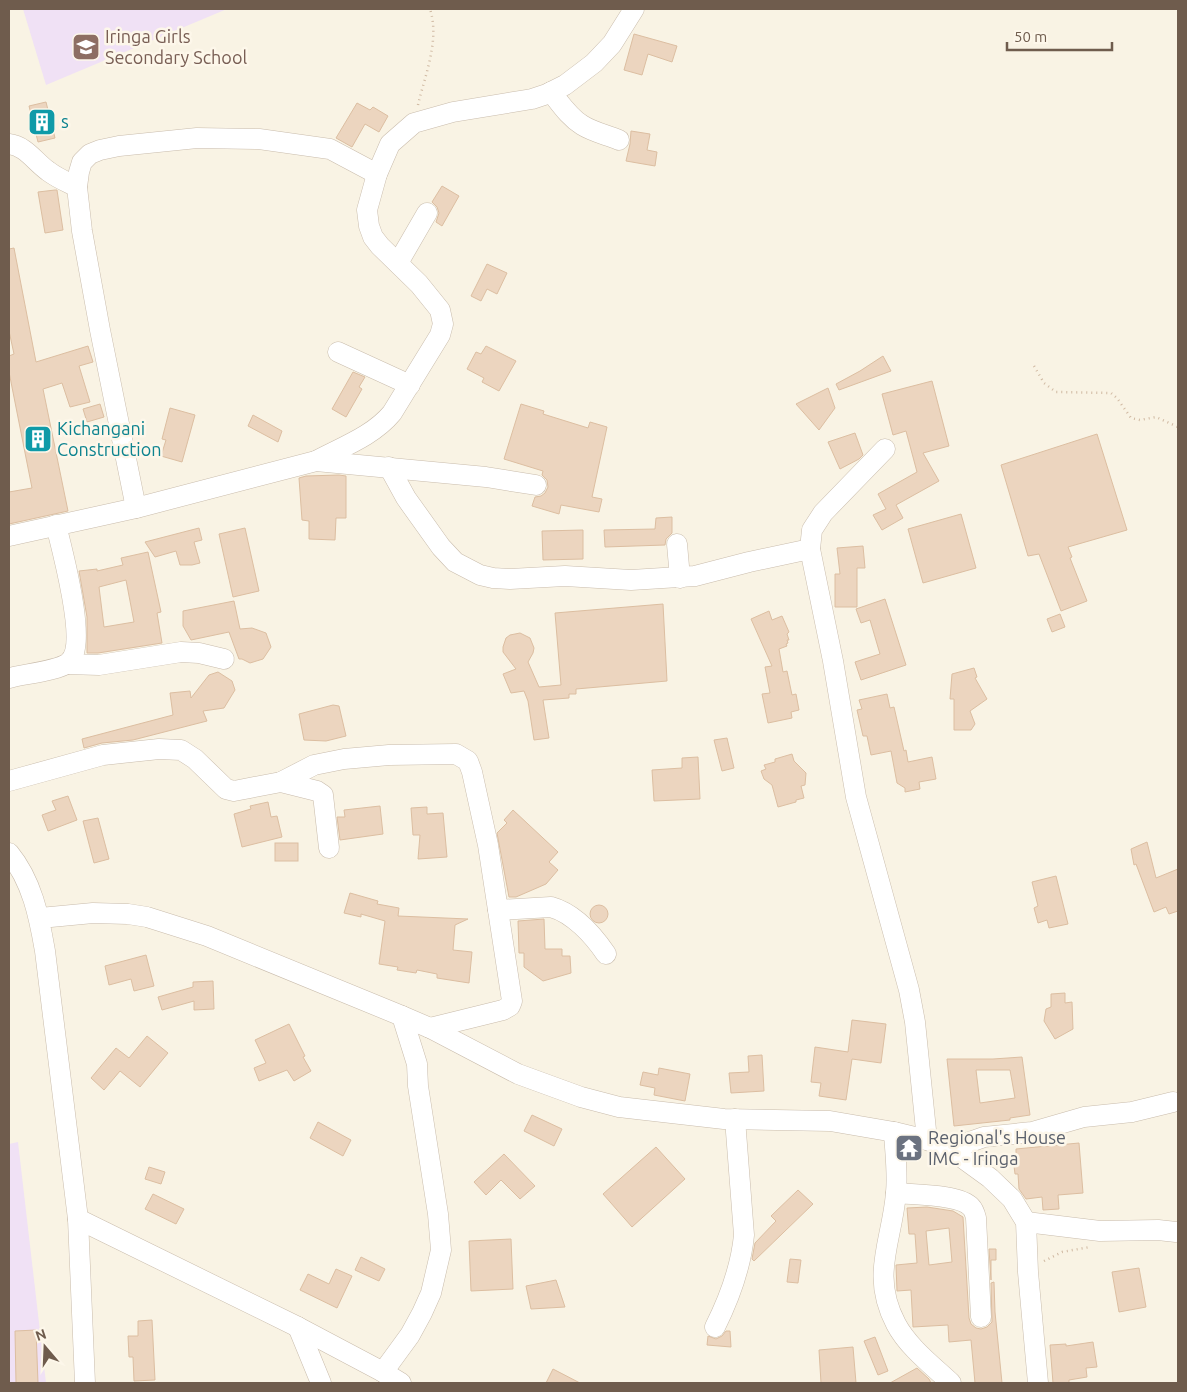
<svg xmlns="http://www.w3.org/2000/svg" width="1187" height="1392" font-family="Ubuntu,sans-serif">
  <rect width="100%" height="100%" fill="#f9f3e4"/>
  <g fill="#f0e1f5">
    <path d="M23,9h204l-181,76z"/>
    <path d="M18,1142l28,241h-37v-239z"/>
  </g>
  <g fill="#ecd5bf" stroke="#dcbea1" fill-rule="evenodd">
    <path d="M634,34l43,12 -5,16 -24,-8 -6,21 -18,-5z"/>
    <path d="M46,102l9,36 -17,4 -9,-36z"/>
    <path d="M357,103l13,7 3,-3 15,9 -9,16 -14,-8 -13,23 -16,-9z"/>
    <path d="M631,131l19,3 -3,16 10,2 -2,14 -29,-5 4,-17z"/>
    <path d="M442,186l17,10 -17,30 -6,-4 3,-9 -2,-6 -5,-5z"/>
    <path d="M55,190h2l6,40 -18,3 -7,-41z"/>
    <path d="M14,248l22,114 52,-16 5,16 -14,4 11,36 -20,5 -8,-24 -19,6 25,122 -59,13v-32l23,-4 -23,-116v-16l5,-2 -5,-23v-82z"/>
    <path d="M487,264l20,9 -10,21 -10,-5 -6,12 -10,-5z"/>
    <path d="M486,346l30,15 -17,30 -17,-9 2,-4 -17,-9 9,-17 5,2z"/>
    <path d="M883,356l8,15 -52,19 -3,-6 24,-13z"/>
    <path d="M353,372l12,5 -6,10 3,2 -16,28 -14,-8z"/>
    <path d="M932,381l17,65 -26,7 16,28 -43,24 7,13 -21,12 -9,-15 13,-6 -8,-15 39,-22 -11,-41 -13,4 -11,-41z"/>
    <path d="M828,388l7,20 -16,22 -23,-26z"/>
    <path d="M100,404l4,13 -17,5 -4,-13z"/>
    <path d="M521,404l23,7 -1,3 45,14 2,-6 17,5 -15,70 10,2 -3,13 -38,-7 -2,9 -27,-8 3,-9 6,-1 4,-3 3,-6 -1,-7 -5,-5 1,-4 -39,-12z"/>
    <path d="M170,408l25,7 -13,47 -21,-6 5,-16 -4,-1z"/>
    <path d="M253,415l29,16 -4,11 -30,-16z"/>
    <path d="M855,433l8,22 -4,4 -19,10 -12,-27z"/>
    <path d="M1097,434l30,96 -59,17 4,10 -2,1 17,43 -26,10 -22,-57 -11,2 -27,-91z"/>
    <path d="M339,475l7,1v42h-10l-1,22 -26,-1v-18l-7,-1 -3,-42 7,-2z"/>
    <path d="M961,514l15,54 -53,15 -15,-54z"/>
    <path d="M672,517v16l-6,6 -1,6 -60,2 -1,-17 51,-1 1,-11z"/>
    <path d="M199,528l3,12 -8,2 6,21 -8,2h-12l-4,-14 -21,6 -10,-15z"/>
    <path d="M245,528l14,63 -26,6 -14,-63z"/>
    <path d="M583,530v29l-40,1 -1,-29z"/>
    <path d="M863,546l2,22h-8v39h-22v-33h5l-3,-26z"/>
    <path d="M148,552l13,60 -4,1 5,30 -64,10h-11v-36l-8,-46 18,-2v2l26,-6 -2,-7zM126,580l8,42 -30,5 -5,-40z"/>
    <path d="M885,599l21,66 -45,15 -6,-18 25,-8 -10,-34 -9,3 -5,-14z"/>
    <path d="M234,601l6,28 12,-1 14,5 5,14 -8,12 -13,4 -8,-4h-3l-10,-27 -38,8 -8,-14v-15z"/>
    <path d="M663,604l4,77 -91,8v5h-7v4l-26,2 6,38 -15,2 -6,-39 -4,-10 -13,2 -8,-19 13,-5 -13,-17v-5l3,-9 4,-3 10,-2 10,5 4,10 -1,5 -5,9 11,25 22,-2 -6,-72z"/>
    <path d="M769,611l3,9 10,-4 7,16 -2,2 2,6h-2l1,3 -2,1 1,2 -8,3 4,23 4,-1 5,24 4,-1 3,16 -8,2 1,6 -24,5 -6,-29 8,-1 -5,-26 7,-1 -21,-47z"/>
    <path d="M1060,614l5,13 -13,5 -5,-13z"/>
    <path d="M974,668l3,9 -2,1 12,21 -17,12 5,13 -4,6h-17v-31h-4l2,-25z"/>
    <path d="M218,672l14,9 3,9 -11,18 -21,3 4,10 -74,19 -31,3 -18,5 -2,-9 91,-24 -3,-22 20,-2 1,7 18,-23z"/>
    <path d="M887,694l3,14 4,-1 10,44 2,-1 2,12 24,-5 4,22 -17,3 1,7 -15,3v-4l-8,-5 -6,-32 -20,4 -4,-19h-4l-6,-26 5,-1 -3,-9z"/>
    <path d="M333,705l6,1 7,30 -20,5 -22,-1 -5,-26z"/>
    <path d="M727,738l7,30 -12,3 -8,-31z"/>
    <path d="M792,754l2,7 12,12 -1,12 -4,1 3,12 -8,2v2l-18,5 -6,-22 -8,-6 -3,-8 5,-2 -2,-4 11,-3v-3z"/>
    <path d="M698,757l2,42 -46,2 -2,-31 30,-2v-10z"/>
    <path d="M68,796l9,24 -29,11 -6,-16 14,-5 -4,-9z"/>
    <path d="M268,802l3,15 6,-1 5,21 -40,10 -8,-33 17,-5 -1,-3z"/>
    <path d="M380,806l3,28 -43,6 -3,-23h8l-1,-7z"/>
    <path d="M427,807v7l16,-1 4,44 -29,2 2,-24h-7l-2,-27z"/>
    <path d="M513,810l45,42 -9,10 9,8 -12,14 -30,13h-7l-12,-64 10,-10 -3,-3z"/>
    <path d="M98,818l11,41 -15,4 -11,-42z"/>
    <path d="M1147,842l9,36 22,-9v42l-9,3 -3,-7 -12,5 -18,-48 -2,1 -3,-16z"/>
    <rect x="275" y="843" width="23" height="18"/>
    <path d="M1056,876l12,48 -19,4 -2,-8 -9,3 -4,-15 4,-2 -6,-24z"/>
    <path d="M350,893l28,8 -1,3 22,4 -1,8 70,3 -13,6 -2,25 19,2 -3,31 -32,-5v-4l-20,-4 -1,3 -19,-3 1,-3 -19,-3 6,-43 -24,-7v3l-17,-4z"/>
    <circle cx="599" cy="914" r="9"/>
    <path d="M544,919l1,30h17v7h8l1,17 -28,8 -19,-14v-14h-5l-1,-32z"/>
    <path d="M146,955l8,31 -20,5 -3,-12 -22,6 -4,-19z"/>
    <path d="M213,981l1,28 -20,1v-9l-32,9 -4,-13 35,-10v-5z"/>
    <path d="M1065,993v10l7,-1 1,27 -18,10 -11,-18 2,-12 5,-2v-13z"/>
    <path d="M852,1020l34,4 -5,39 -29,-4 -6,41 -27,-4 2,-13 -10,-1 4,-35 33,5z"/>
    <path d="M289,1024l16,32 -2,1 8,14 -17,10 -7,-11 -28,11 -5,-13 12,-5 -11,-23z"/>
    <path d="M147,1036l21,17 -28,34 -20,-16 -16,19 -13,-12 25,-30 13,10z"/>
    <path d="M762,1055l2,36 -33,2 -2,-20 20,-1 -1,-16z"/>
    <path d="M1022,1057l8,58 -20,3v2l-56,6 -7,-67h46zM976,1070h34l5,28 -35,5z"/>
    <path d="M659,1068l31,6 -5,27 -31,-6 1,-7 -15,-3 3,-13 15,3z"/>
    <path d="M532,1115l30,14 -8,17 -30,-15z"/>
    <path d="M318,1122l33,18 -8,16 -33,-18z"/>
    <path d="M1079,1143l4,50 -25,2 1,14 -16,1 -1,-13 -16,2 -7,-10 -1,-15h-3l-2,-16h3v-9z"/>
    <path d="M656,1147l29,32 -53,48 -29,-33z"/>
    <path d="M504,1154l31,32 -15,13 -19,-19 -15,15 -12,-13z"/>
    <path d="M149,1167l16,5 -4,12 -16,-5z"/>
    <path d="M798,1190l15,14 -59,57 -2,-2 3,-16 21,-22 -5,-5z"/>
    <path d="M153,1194l31,15 -8,15 -31,-15z"/>
    <path d="M927,1207l26,4 10,6 6,101 2,6 5,4 5,1 6,-2 5,-5 -1,-39 3,-1 1,30 7,71h-27l-4,-43 -22,2 -1,-17 -35,2 -2,-37 -14,1 -1,-26 21,-2 -2,-29h-6l-2,-26zM949,1228l3,34 -23,3 -3,-34z"/>
    <path d="M511,1239l2,50 -42,2 -2,-50z"/>
    <path d="M989,1249h7v11h-5v20z"/>
    <path d="M361,1257l24,12 -6,12 -24,-11z"/>
    <path d="M790,1259l11,1 -3,23 -11,-1z"/>
    <path d="M1139,1268l7,39 -27,5 -7,-40z"/>
    <path d="M336,1269l16,7 -15,32 -37,-18 8,-16 21,10z"/>
    <path d="M556,1280l9,27 -34,2 -5,-23z"/>
    <path d="M152,1320l3,60 -21,1 -1,-24h-4l-1,-21h10v-15z"/>
    <path d="M36,1330l2,53h-22l-1,-52z"/>
    <path d="M726,1331h4l1,16 -24,-2 1,-9 8,3 6,-3z"/>
    <path d="M875,1337l13,34 -10,4 -14,-34z"/>
    <path d="M1093,1342l4,25 -11,1 1,9 -18,3v3h-16l-3,-38 16,-1v2z"/>
    <path d="M853,1347l3,36h-35l-2,-33z"/>
    <path d="M917,1368l12,11 2,4h-41z"/>
    <path d="M553,1369l27,14h-34z"/>
  </g>
  <g fill="none" stroke-linecap="round" stroke-linejoin="round">
    <defs>
      <g id="minor">
        <path d="M551,92c9,11 18,25 31,33 11,7 25,10 37,15"/>
        <path d="M9,144c17,2 26,18 39,27 9,7 19,11 29,16"/>
        <path d="M398,263l29,-50"/>
        <path d="M338,352l72,33"/>
        <path d="M885,449l-62,64 -11,17 -2,19 23,112 23,136 53,193 6,32 12,118"/>
        <path d="M316,461c26,-14 57,-25 76,-48l48,-78 3,-11 -3,-14 -21,-26 -39,-38 -7,-9 -4,-11 -2,-16 10,-36 13,-30 24,-21 39,-11 79,-13 15,-5 18,-9 29,-22 18,-19 22,-35"/>
        <path d="M389,467l17,31 35,49 14,15 25,13 13,3 17,1 55,-3 66,4 64,-4 54,-14 61,-13"/>
        <path d="M136,508l-36,-178 -18,-99 -5,-44 2,-15 3,-10 8,-8 10,-4 19,-4 78,-8 62,1 71,10 47,25"/>
        <path d="M9,536l127,-28 180,-47 170,16 50,8"/>
        <path d="M677,544l3,34"/>
        <path d="M67,664l32,1 82,-13 18,1 25,6"/>
        <path d="M9,678c15,-4 48,-7 59,-15 21,-16 -6,-113 -12,-138"/>
        <path d="M9,781l94,-26 56,-6 22,1 14,9 31,30 8,2 47,-9 33,-17 30,-6 45,-4 67,-1 12,7 4,11 16,73 24,156 -2,5 -7,4 -73,18"/>
        <path d="M281,782l36,9 6,4 6,53"/>
        <path d="M9,853c23,28 30,63 36,98l33,268 7,164"/>
        <path d="M498,910l53,-3c22,6 42,28 55,47"/>
        <path d="M40,918l53,-5 35,1 19,3 60,19 195,80 28,12 88,46 63,23 38,10 105,12 106,2 64,11 33,8 23,9 40,29 22,21 14,23 2,50 10,111"/>
        <path d="M894,1132c1,20 4,41 2,61 -4,49 -26,82 0,131 12,23 37,42 55,59"/>
        <path d="M950,1149l34,-12 48,-5 52,-15 48,-5 41,-10"/>
        <path d="M896,1193c18,2 63,1 75,14 3,3 4,7 5,11l5,99"/>
        <path d="M78,1219l220,108 85,45 18,11"/>
        <path d="M1026,1222l74,9 58,-1 18,2"/>
        <path d="M298,1327l23,56"/>
        <path d="M715,1327c14,-28 26,-61 29,-92l-9,-116"/>
        <path d="M383,1372l27,-37 12,-22 9,-20 10,-43 -3,-36 -20,-128 -1,-22 -15,-48"/>
      </g>
    </defs>
    <use href="#minor" stroke="#c9bcac" stroke-width="21"/>
    <g stroke="#d0b9a2" stroke-width="2.5" stroke-dasharray="1 4" stroke-linecap="butt">
      <path d="M418,105c7,-30 22,-65 12,-96"/>
      <path d="M1034,366l10,17 12,9 55,1 6,5 14,20 9,2 16,-3 22,10"/>
      <path d="M1044,1261l18,-9 28,-5"/>
    </g>
    <use href="#minor" stroke="#fff" stroke-width="20"/>
  </g>
  <defs>
    <symbol id="school-square" viewBox="-11 -11 22 22"><rect x="-9" y="-9" width="18" height="18" rx="4" fill="#8d6e63" stroke="#fdf7ea"/><path d="M0-5L7-2L0 1L-7-2ZM-4 1L0 2.5L4 1V4Q0 6-4 4Z" fill="#fff"/></symbol>
    <symbol id="building-square" viewBox="-11 -11 22 22"><rect x="-9" y="-9" width="18" height="18" rx="4" fill="#0f9aa8" stroke="#fdf7ea"/><path d="M-4-6H4V6H1V3H-1V6H-4ZM-2.5-4.3h1.7v1.8h-1.7ZM.8-4.3h1.7v1.8H.8ZM-2.5-1h1.7V.8h-1.7ZM.8-1h1.7V.8H.8Z" fill="#fff"/></symbol>
    <symbol id="temple-square" viewBox="-11 -11 22 22"><rect x="-9" y="-9" width="18" height="18" rx="4" fill="#6b7280" stroke="#fdf7ea"/><path d="M0-6L5-2H3V0L6.5 2.5H4V6H1.5V3h-3V6H-4V2.5H-6.5L-3 0V-2H-5Z" fill="#fff"/></symbol>
  </defs>
  <g fill-rule="evenodd">
    <use href="#school-square" x="70" y="31" width="32" height="32"/>
    <use href="#building-square" x="26" y="106" width="32" height="32"/>
    <use href="#building-square" x="22" y="423" width="32" height="32"/>
    <use href="#temple-square" x="893" y="1132" width="32" height="32"/>
  </g>
  <g text-anchor="middle" stroke-width="5" stroke-linejoin="round" paint-order="stroke">
    <g font-size="18" fill="#785e54" stroke="#fdf7ea" text-anchor="start">
      <text x="105" y="43">Iringa Girls<tspan x="105" dy="21">Secondary School</tspan></text>
    </g>
    <g font-size="18" fill="#0d838f" stroke="#fdf7ea" text-anchor="start">
      <text x="61" y="128">s</text>
      <text x="57" y="435">Kichangani<tspan x="57" dy="21">Construction</tspan></text>
    </g>
    <g font-size="18" fill="#5b616d" stroke="#fdf7ea" text-anchor="start">
      <text x="928" y="1144">Regional's House<tspan x="928" dy="21">IMC - Iringa</tspan></text>
    </g>
  </g>
  <rect width="1187" height="1392" fill="none" stroke="#6f5c4d" stroke-width="20"/>
  <g transform="translate(45 1347) rotate(341)" stroke="#fdf7ea" stroke-width="4" paint-order="stroke">
  <path d="M0-4L9 19L0 12L-9 19Z" fill="#6f5c4d"/>
  <text y="-8" font-size="14" font-weight="bold" text-anchor="middle" fill="#6f5c4d">N</text>
  </g>
  <path d="M1007 42v8h105v-8" fill="none" stroke="#6f5c4d" stroke-width="2.5"/>
  <text x="1014" y="42" font-size="15" fill="#6f5c4d" stroke="#fdf7ea" stroke-width="4" paint-order="stroke">50 m</text>
</svg>
